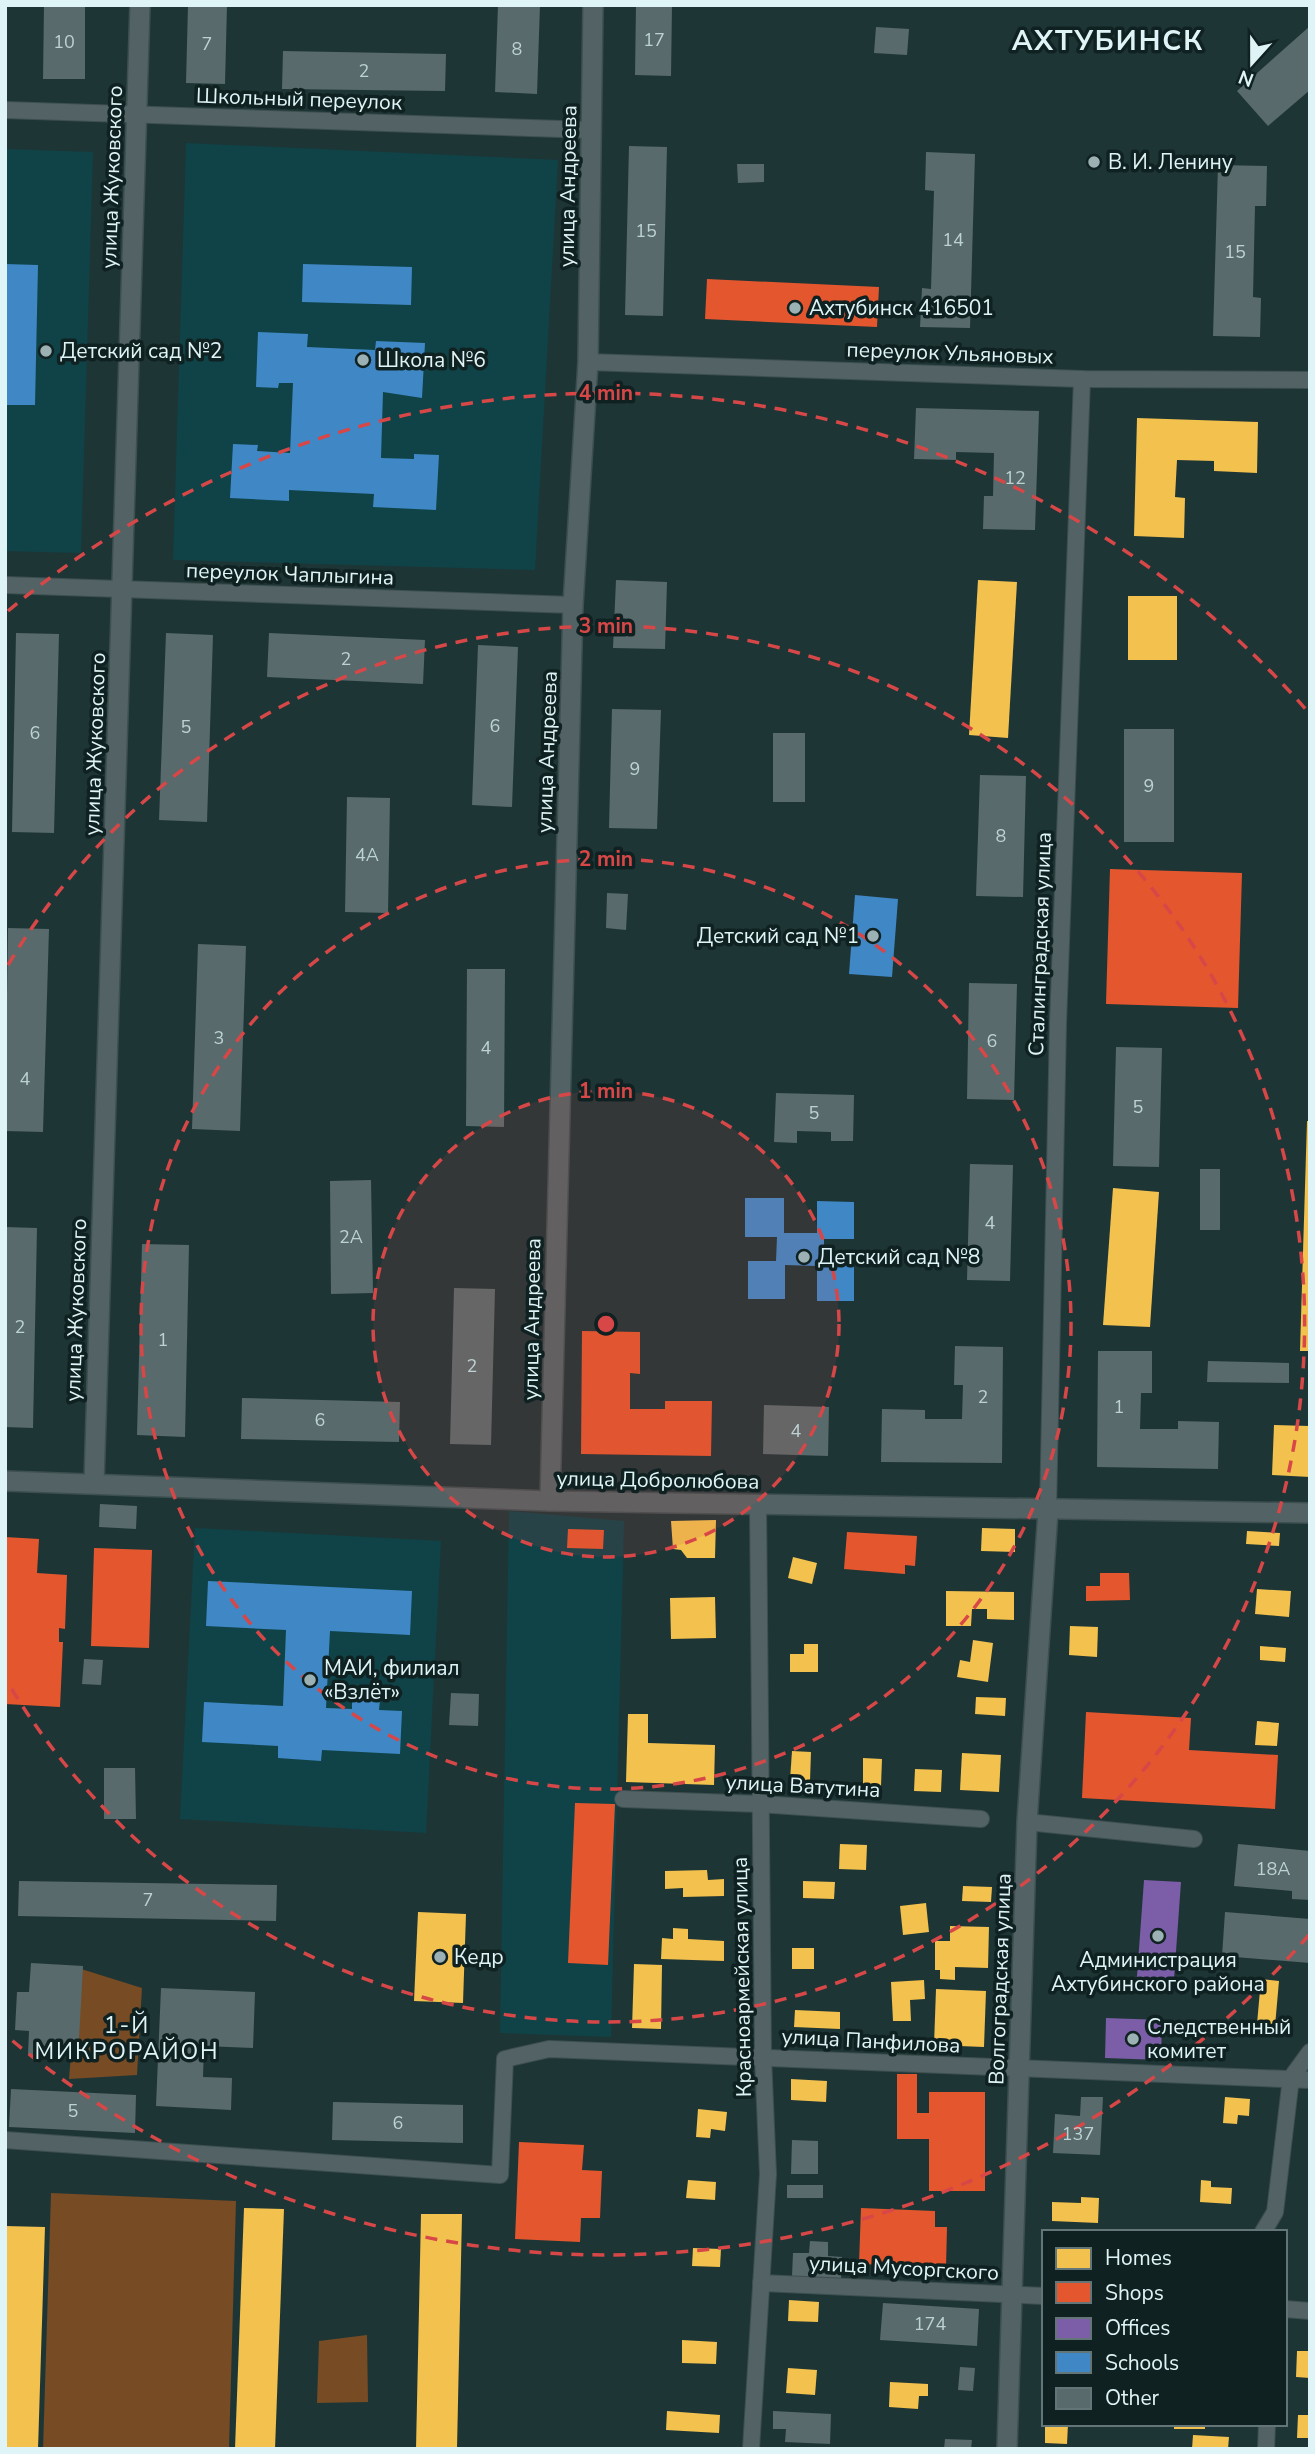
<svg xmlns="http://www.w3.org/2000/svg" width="1315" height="2454" font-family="'Nunito Sans',sans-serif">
  <rect width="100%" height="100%" fill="#1e3536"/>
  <g fill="#104347">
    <path d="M186,143l372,17 -23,410 -362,-10z"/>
    <path d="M5,149l88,3 -12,401 -76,-2z"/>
    <path d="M509,1511l115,10 -13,516 -111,-4z"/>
    <path d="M195,1528l246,13 -15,292 -246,-14z"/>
  </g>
  <g fill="#774b23">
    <path d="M78,1968l64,20 -5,87 -68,4z"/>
    <path d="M51,2193l185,8 -7,248h-186z"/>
    <path d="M367,2335l1,67 -51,1 2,-62z"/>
  </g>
  <g fill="#f2c14e">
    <path d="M1137,418l121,4 -1,51 -43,-2v-10l-37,-1 -2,37 10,1 -1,40 -50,-2z"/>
    <path d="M978,580l39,2 -9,156 -39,-3z"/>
    <rect x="1128" y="596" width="49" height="64"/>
    <path d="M1307,1121h3v230h-10z"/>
    <path d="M1113,1188l46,4 -9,135 -47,-2z"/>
    <path d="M1274,1425l36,1v51l-38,-2z"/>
    <path d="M716,1520l-1,38h-28l-6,-8 -8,-1 -2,-28z"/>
    <path d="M982,1528l33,1v23l-34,-1z"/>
    <path d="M1247,1531l33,2 -1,13 -33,-2z"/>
    <path d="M793,1557l24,6 -5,21 -24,-6z"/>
    <path d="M1257,1589l34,2 -2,26 -34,-3z"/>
    <path d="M946,1591l68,1v28l-27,-1v-10h-15l-1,17h-25z"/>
    <path d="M715,1597l1,41 -45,1 -1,-41z"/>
    <path d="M1070,1626l28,1 -1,30 -28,-2z"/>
    <path d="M973,1640l20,3 -5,39 -31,-5 3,-17 10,2z"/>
    <path d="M804,1644h14v28h-28v-18h14z"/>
    <path d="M1260,1646l26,2 -1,14 -25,-2z"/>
    <path d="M976,1697l30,1 -1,18 -30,-2z"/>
    <path d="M628,1714h20v29l67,2 -1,40 -88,-3z"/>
    <path d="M1257,1721l22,2 -2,23 -22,-1z"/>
    <path d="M792,1751l19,1 -1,29 -20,-1z"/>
    <path d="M962,1753l39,2 -2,37 -39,-2z"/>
    <path d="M863,1758l19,1 -1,27 -18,-1z"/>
    <path d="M915,1769l27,1 -1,22 -27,-1z"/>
    <path d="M840,1844l27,1 -1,25 -27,-1z"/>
    <path d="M707,1870l1,10 16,-1v17l-41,1v-9l-18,1v-18z"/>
    <path d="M803,1881l32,1 -1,17 -31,-1z"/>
    <path d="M963,1886l29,1 -1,15 -29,-1z"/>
    <path d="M926,1903l3,29 -26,3 -3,-29z"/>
    <path d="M418,1912l48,2 -3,89 -49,-2z"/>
    <path d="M950,1926l39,1 -1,41 -33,-1v13l-15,-1v-9h-5v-29h15z"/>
    <path d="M673,1928l15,1v10l36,2v20l-63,-2 1,-21 11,1z"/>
    <rect x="792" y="1948" width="22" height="21"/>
    <path d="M634,1964l28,1 -1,64 -29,-1z"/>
    <path d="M1261,1979l18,2 -4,45 -18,-2z"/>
    <path d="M924,1980l1,19 -15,1 1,21h-18l-2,-39z"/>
    <path d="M936,1989l50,2 -2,56 -50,-2z"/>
    <path d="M795,2010l45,2v17l-46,-2z"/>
    <path d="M791,2079l36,2 -1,21 -35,-2z"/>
    <path d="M1225,2097l25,2 -1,17 -11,-1 -1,9 -14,-1z"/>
    <path d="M698,2109l29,3 -2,19 -14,-2 -1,9 -14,-1z"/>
    <path d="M688,2180l28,2 -1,18 -29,-2z"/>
    <path d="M1201,2180l10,1v6l21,1 -1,16 -31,-2z"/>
    <path d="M1081,2197l18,1 -1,25 -46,-2v-19l29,1z"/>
    <path d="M244,2208l40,1 -9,240h-40z"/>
    <path d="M421,2214h41l-5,235h-41z"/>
    <path d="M5,2226l40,1 -7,222h-33z"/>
    <path d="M693,2248l28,1 -1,18 -28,-1z"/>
    <path d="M789,2300l30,2 -1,20 -30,-1z"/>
    <path d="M682,2340l35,2 -1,22 -34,-1z"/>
    <path d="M1297,2351h13v27l-14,-1z"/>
    <path d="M788,2368l29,2 -2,25 -29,-2z"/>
    <path d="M890,2382l38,2v12h-9l-1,13 -29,-2z"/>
    <path d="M667,2411l53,4 -1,18 -53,-3z"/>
    <path d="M1298,2415h12v23h-13z"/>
    <path d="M1045,2424h23l-1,20 -22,-1z"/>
    <rect x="1174" y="2424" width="31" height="5"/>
    <path d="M1193,2435l36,2 -1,12h-36z"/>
  </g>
  <g fill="#e4572e">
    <path d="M707,279l172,8 -2,40 -172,-8z"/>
    <path d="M1110,869l132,4 -4,135 -132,-4z"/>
    <path d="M582,1331l58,1v42l-10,-1v36h35v-8h47l-1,55 -130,-2z"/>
    <path d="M568,1529l36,1 -1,19 -36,-1z"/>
    <path d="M847,1532l70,4 -2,30 -10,-1v9l-61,-5z"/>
    <path d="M5,1537l34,2 -2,34 30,2 -2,54 -6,-1v14h4l-3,65 -55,-3z"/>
    <path d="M94,1548l58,2 -3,98 -58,-2z"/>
    <path d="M1100,1573h29l1,27 -44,1v-15h14z"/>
    <path d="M1086,1712l105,6 -2,32 89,5 -3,54 -193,-11z"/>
    <path d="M575,1803l40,1 -7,161 -40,-2z"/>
    <path d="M897,2074h20v39h12v-21h56v99h-56v-52h-32z"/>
    <path d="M519,2142l65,3 -2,25 20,1 -2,47h-19l-1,24 -65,-3z"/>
    <path d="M861,2208l74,3v16h12l-1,40 -87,-3z"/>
  </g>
  <g fill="#7b5ea7">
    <path d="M1144,1880l37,2 -8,111 -37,-3z"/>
    <path d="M1106,2018l56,2 -1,40 -56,-2z"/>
  </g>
  <g fill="#3f88c5">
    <path d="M5,264l33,1 -3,140h-30z"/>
    <path d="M303,264l109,3 -1,38 -109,-3z"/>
    <path d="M258,332l50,2 -1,13 68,3 1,-9 49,2 -3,55 -39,-6 -2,66 33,1v-5l25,1 -3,55 -63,-3 1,-13 -85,-4v11l-59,-3 3,-54 25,1 -1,6 33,2 3,-70h-14l-1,5 -22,-1z"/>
    <path d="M855,895l43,4 -6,78 -43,-3z"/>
    <path d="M745,1198h39v35h33v-32l37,1v37h-30v25h30v37h-37v-35l-32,-1v34h-37v-38h28l1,-24h-32z"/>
    <path d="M208,1581l204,10 -2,44 -80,-4 -4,77 26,1v-10l28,1 -1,10 23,1 -2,43 -78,-4 -1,11 -43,-3v-12l-76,-4 2,-40 79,4 3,-76 -80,-4z"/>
  </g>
  <g fill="#586a6b">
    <path d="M44,5h41v74h-42z"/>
    <path d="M188,5h39l-2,79 -39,-1z"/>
    <path d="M498,5h42l-3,89 -42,-2z"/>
    <path d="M636,5h36l-1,71 -36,-1z"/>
    <path d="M1310,26v64l-42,36 -31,-35z"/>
    <path d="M876,27l33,2 -2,26 -33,-2z"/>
    <path d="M283,51l163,3 -1,37 -163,-2z"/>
    <path d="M629,146l38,1 -4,169 -38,-1z"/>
    <path d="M926,152l49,2 -5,174 -50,-1 2,-39 9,1 3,-98 -9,-1z"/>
    <path d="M737,164h27v18l-26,1z"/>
    <path d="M1218,165l49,1 -1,40h-11l-2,91 8,1 -1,39 -47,-1z"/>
    <path d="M916,408l123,3 -4,119 -52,-1 1,-33h9l1,-43 -38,-1v8l-42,-1z"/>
    <path d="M616,580l51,2 -2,67 -52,-1z"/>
    <path d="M16,633l43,1 -5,199 -42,-1z"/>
    <path d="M166,633l47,2 -6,187 -48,-2z"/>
    <path d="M269,633l156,7 -2,44 -156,-7z"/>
    <path d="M478,645l40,2 -6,160 -40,-2z"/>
    <path d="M612,709l49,1 -4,119 -48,-1z"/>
    <rect x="1124" y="729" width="50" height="113"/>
    <rect x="773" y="733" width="32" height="69"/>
    <path d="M980,775l46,1 -3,121 -47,-1z"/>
    <path d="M347,797l43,1 -2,115 -43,-1z"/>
    <path d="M607,893l21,1 -2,36 -20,-2z"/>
    <path d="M8,928l41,1 -6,203 -38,-1z"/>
    <path d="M198,944l48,2 -6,185 -48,-2z"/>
    <path d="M467,969h38l-1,158 -38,-1z"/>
    <path d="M969,983l48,1 -3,116 -47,-1z"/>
    <path d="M1116,1047l46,1 -3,119 -46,-1z"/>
    <path d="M776,1093l78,2 -1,46h-22v-9l-34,-1v12l-23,-1z"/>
    <path d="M970,1164l43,1 -3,116 -43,-1z"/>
    <rect x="1200" y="1169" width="20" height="61"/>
    <path d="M371,1180l2,113 -42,1 -1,-113z"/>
    <path d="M5,1227l32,1 -4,200 -28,-1z"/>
    <path d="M142,1244l47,1 -4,192 -48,-2z"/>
    <path d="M454,1288l41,1 -4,156 -41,-1z"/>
    <path d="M955,1346l48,1 -1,116 -121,-1 1,-53 43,1v9h37l1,-34h-9z"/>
    <path d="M1098,1351h54v42h-11l-1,36h38v-8l41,1 -1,47 -121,-2z"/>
    <path d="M1208,1361l81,2v20l-82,-1z"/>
    <path d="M242,1398l158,4 -1,40 -158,-3z"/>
    <path d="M764,1405l65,2 -1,49 -65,-2z"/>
    <path d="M100,1504l37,2 -1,23 -37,-2z"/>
    <path d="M84,1659l19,1 -2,25 -19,-1z"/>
    <path d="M451,1693l28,1 -1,32 -29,-1z"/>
    <path d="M104,1768h31l1,51h-32z"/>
    <path d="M1238,1844l72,7v49l-18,-1v-8l-58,-5z"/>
    <path d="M19,1881l258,4 -1,36 -258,-5z"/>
    <path d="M1225,1912l85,7v44l-88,-7z"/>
    <path d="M31,1963l52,3 -5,92 -50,-3 1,-24 -14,-1 2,-38h12z"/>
    <path d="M161,1988l94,4 -2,56 -49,-2 -1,31 29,1 -1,32 -75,-4z"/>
    <path d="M11,2089l125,6 -1,38 -126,-6z"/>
    <path d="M1081,2097h22l-3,58 -47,-2 2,-39 25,2z"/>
    <path d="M333,2102l130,3v38l-131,-3z"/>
    <path d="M792,2140l26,1v33h-27z"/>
    <rect x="787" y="2185" width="36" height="13"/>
    <path d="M810,2241l18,1v14l14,1 -1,22 -49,-3 1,-23h16z"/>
    <path d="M883,2303l96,6 -2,37 -97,-6z"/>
    <path d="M960,2367l15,1 -2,23 -15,-1z"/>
    <path d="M773,2411l58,3 -1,30 -45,-2 1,-13h-13z"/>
    <path d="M945,2439l27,1 -1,9h-27z"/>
  </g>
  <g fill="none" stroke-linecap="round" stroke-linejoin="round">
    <defs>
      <g id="minor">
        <path d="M5,110l586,20"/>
        <path d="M588,362l494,17 228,1"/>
        <path d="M5,585l568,20"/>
        <path d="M1048,1511l10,-488 24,-644"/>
        <path d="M623,1799l137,5 221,15"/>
        <path d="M1027,1822l167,17"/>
        <path d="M5,2140l495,35 5,-116 44,-10 761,31"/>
        <path d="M1263,2232l12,-20 16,-134 19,-26"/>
        <path d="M761,2283l283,13"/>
        <path d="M1285,2309l25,2"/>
        <path d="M751,2449l17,-275 -5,-117 -5,-554"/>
        <path d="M1266,2449l1,-25"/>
      </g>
      <g id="tertiary">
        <path d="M5,1481l545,20 760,12"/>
        <path d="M94,1483l46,-1478"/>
        <path d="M550,1501l23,-896 15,-243 5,-357"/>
        <path d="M1007,2449l20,-627 21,-311"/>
      </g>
    </defs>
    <use href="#minor" stroke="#3e4f50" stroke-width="18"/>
    <use href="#tertiary" stroke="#3e4f50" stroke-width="22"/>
    <use href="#minor" stroke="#536365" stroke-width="16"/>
    <use href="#tertiary" stroke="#536365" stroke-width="19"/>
  </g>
  <circle cx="606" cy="1324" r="233" fill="#d74747" fill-opacity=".12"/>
  <g fill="none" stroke="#d74747" stroke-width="3.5" stroke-dasharray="12 9">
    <circle cx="606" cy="1324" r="233"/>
    <circle cx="606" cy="1324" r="465"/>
    <path d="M8 965A698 698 0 1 1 8 1683"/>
    <path d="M1309 1935A931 931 0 0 1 8 2037M8 611A931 931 0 0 1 1309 713"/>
  </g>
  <g fill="#9bb1b3" stroke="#102122" stroke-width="2.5">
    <circle cx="1094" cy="162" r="7"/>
    <circle cx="795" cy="308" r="7"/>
    <circle cx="46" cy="351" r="7"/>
    <circle cx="363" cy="360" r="7"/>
    <circle cx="873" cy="936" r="7"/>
    <circle cx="804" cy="1257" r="7"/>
    <circle cx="310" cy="1680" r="7"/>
    <circle cx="1158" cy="1936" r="7"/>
    <circle cx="440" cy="1957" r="7"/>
    <circle cx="1133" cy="2039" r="7"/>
  </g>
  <g text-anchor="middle" stroke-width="7" stroke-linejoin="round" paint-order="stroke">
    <g font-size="18" fill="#bdd2d3">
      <text x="654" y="46">17</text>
      <text x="64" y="48">10</text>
      <text x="207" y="50">7</text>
      <text x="517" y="55">8</text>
      <text x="364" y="77">2</text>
      <text x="646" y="237">15</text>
      <text x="953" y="246">14</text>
      <text x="1235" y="258">15</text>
      <text x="1015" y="484">12</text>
      <text x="346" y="665">2</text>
      <text x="495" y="732">6</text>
      <text x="186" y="733">5</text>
      <text x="35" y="739">6</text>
      <text x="635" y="775">9</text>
      <text x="1149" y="792">9</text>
      <text x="1001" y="842">8</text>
      <text x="367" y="861">4А</text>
      <text x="219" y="1044">3</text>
      <text x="992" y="1047">6</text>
      <text x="486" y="1054">4</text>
      <text x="25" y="1085">4</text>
      <text x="1138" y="1113">5</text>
      <text x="814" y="1119">5</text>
      <text x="990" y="1229">4</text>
      <text x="351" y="1243">2А</text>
      <text x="20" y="1333">2</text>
      <text x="163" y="1346">1</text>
      <text x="472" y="1372">2</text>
      <text x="983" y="1403">2</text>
      <text x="1119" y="1413">1</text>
      <text x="320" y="1426">6</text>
      <text x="796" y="1437">4</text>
      <text x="1273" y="1875">18А</text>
      <text x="148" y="1906">7</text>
      <text x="73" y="2117">5</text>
      <text x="398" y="2129">6</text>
      <text x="1078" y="2140">137</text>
      <text x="930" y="2330">174</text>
    </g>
    <g font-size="21" fill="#dff4f6" stroke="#102122">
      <text transform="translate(299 99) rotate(2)" y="7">Школьный переулок</text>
      <text transform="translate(112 177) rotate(-88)" y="7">улица Жуковского</text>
      <text transform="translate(568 186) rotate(-89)" y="7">улица Андреева</text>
      <text transform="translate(950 353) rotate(2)" y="7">переулок Ульяновых</text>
      <text transform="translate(290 574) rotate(2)" y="7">переулок Чаплыгина</text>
      <text transform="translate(95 744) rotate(-88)" y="7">улица Жуковского</text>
      <text transform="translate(547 752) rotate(-88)" y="7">улица Андреева</text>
      <text transform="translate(1040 944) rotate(-88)" y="7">Сталинградская улица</text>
      <text transform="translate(76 1310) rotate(-88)" y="7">улица Жуковского</text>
      <text transform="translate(532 1319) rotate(-89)" y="7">улица Андреева</text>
      <text transform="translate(658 1480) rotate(1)" y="7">улица Добролюбова</text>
      <text transform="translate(803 1786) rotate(3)" y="7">улица Ватутина</text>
      <text transform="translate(742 1977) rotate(-91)" y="7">Красноармейская улица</text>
      <text transform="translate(1000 1979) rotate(-88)" y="7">Волгоградская улица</text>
      <text transform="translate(871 2041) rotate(3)" y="7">улица Панфилова</text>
      <text transform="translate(904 2268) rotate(3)" y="7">улица Мусоргского</text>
    </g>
    <g font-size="21" fill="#dff4f6" stroke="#102122" text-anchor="start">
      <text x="1108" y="169">В. И. Ленину</text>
      <text x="809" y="315">Ахтубинск 416501</text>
      <text x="60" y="358">Детский сад №2</text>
      <text x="377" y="367">Школа №6</text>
      <text x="859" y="943" text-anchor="end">Детский сад №1</text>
      <text x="818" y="1264">Детский сад №8</text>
      <text x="324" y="1675">МАИ, филиал<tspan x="324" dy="24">«Взлёт»</tspan></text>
      <text x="454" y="1964">Кедр</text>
      <text x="1158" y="1967" text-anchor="middle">Администрация<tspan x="1158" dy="24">Ахтубинского района</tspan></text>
      <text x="1147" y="2034">Следственный<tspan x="1147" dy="24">комитет</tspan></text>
    </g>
    <g font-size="23" letter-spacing="2" fill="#dff4f6" stroke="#102122">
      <text x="127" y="2033">1-Й<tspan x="127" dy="26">МИКРОРАЙОН</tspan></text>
    </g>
    <g font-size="28" font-weight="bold" letter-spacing="2" fill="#dff4f6" stroke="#102122">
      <text x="1108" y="50">АХТУБИНСК</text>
    </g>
  </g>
  <circle cx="606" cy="1324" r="10" fill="#d74747" stroke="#102122" stroke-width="3.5"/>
  <g font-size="21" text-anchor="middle" font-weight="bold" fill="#d74747" stroke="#102122" stroke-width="7" stroke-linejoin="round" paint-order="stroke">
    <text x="606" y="400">4 min</text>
    <text x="606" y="633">3 min</text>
    <text x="606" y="866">2 min</text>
    <text x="606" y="1098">1 min</text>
  </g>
  <rect width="1315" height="2454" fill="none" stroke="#dff4f6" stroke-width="14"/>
  <rect x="1042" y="2230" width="245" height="196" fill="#102122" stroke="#637577" stroke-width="2"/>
  <rect x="1056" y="2248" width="35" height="21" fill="#f2c14e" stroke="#637577" stroke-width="2"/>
  <text x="1105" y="2265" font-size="21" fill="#dff4f6">Homes</text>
  <rect x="1056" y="2282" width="35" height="21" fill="#e4572e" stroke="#637577" stroke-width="2"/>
  <text x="1105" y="2300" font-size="21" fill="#dff4f6">Shops</text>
  <rect x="1056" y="2318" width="35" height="21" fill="#7b5ea7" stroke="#637577" stroke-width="2"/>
  <text x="1105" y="2335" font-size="21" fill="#dff4f6">Offices</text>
  <rect x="1056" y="2352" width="35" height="21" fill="#3f88c5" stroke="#637577" stroke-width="2"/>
  <text x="1105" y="2370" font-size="21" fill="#dff4f6">Schools</text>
  <rect x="1056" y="2388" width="35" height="21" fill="#586a6b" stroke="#637577" stroke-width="2"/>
  <text x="1105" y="2405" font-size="21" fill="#dff4f6">Other</text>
  <g transform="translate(1252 63) rotate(201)" stroke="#102122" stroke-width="5" paint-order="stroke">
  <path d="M0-5L12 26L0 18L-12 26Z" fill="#dff4f6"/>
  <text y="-10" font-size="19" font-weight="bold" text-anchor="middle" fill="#dff4f6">N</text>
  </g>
</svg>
